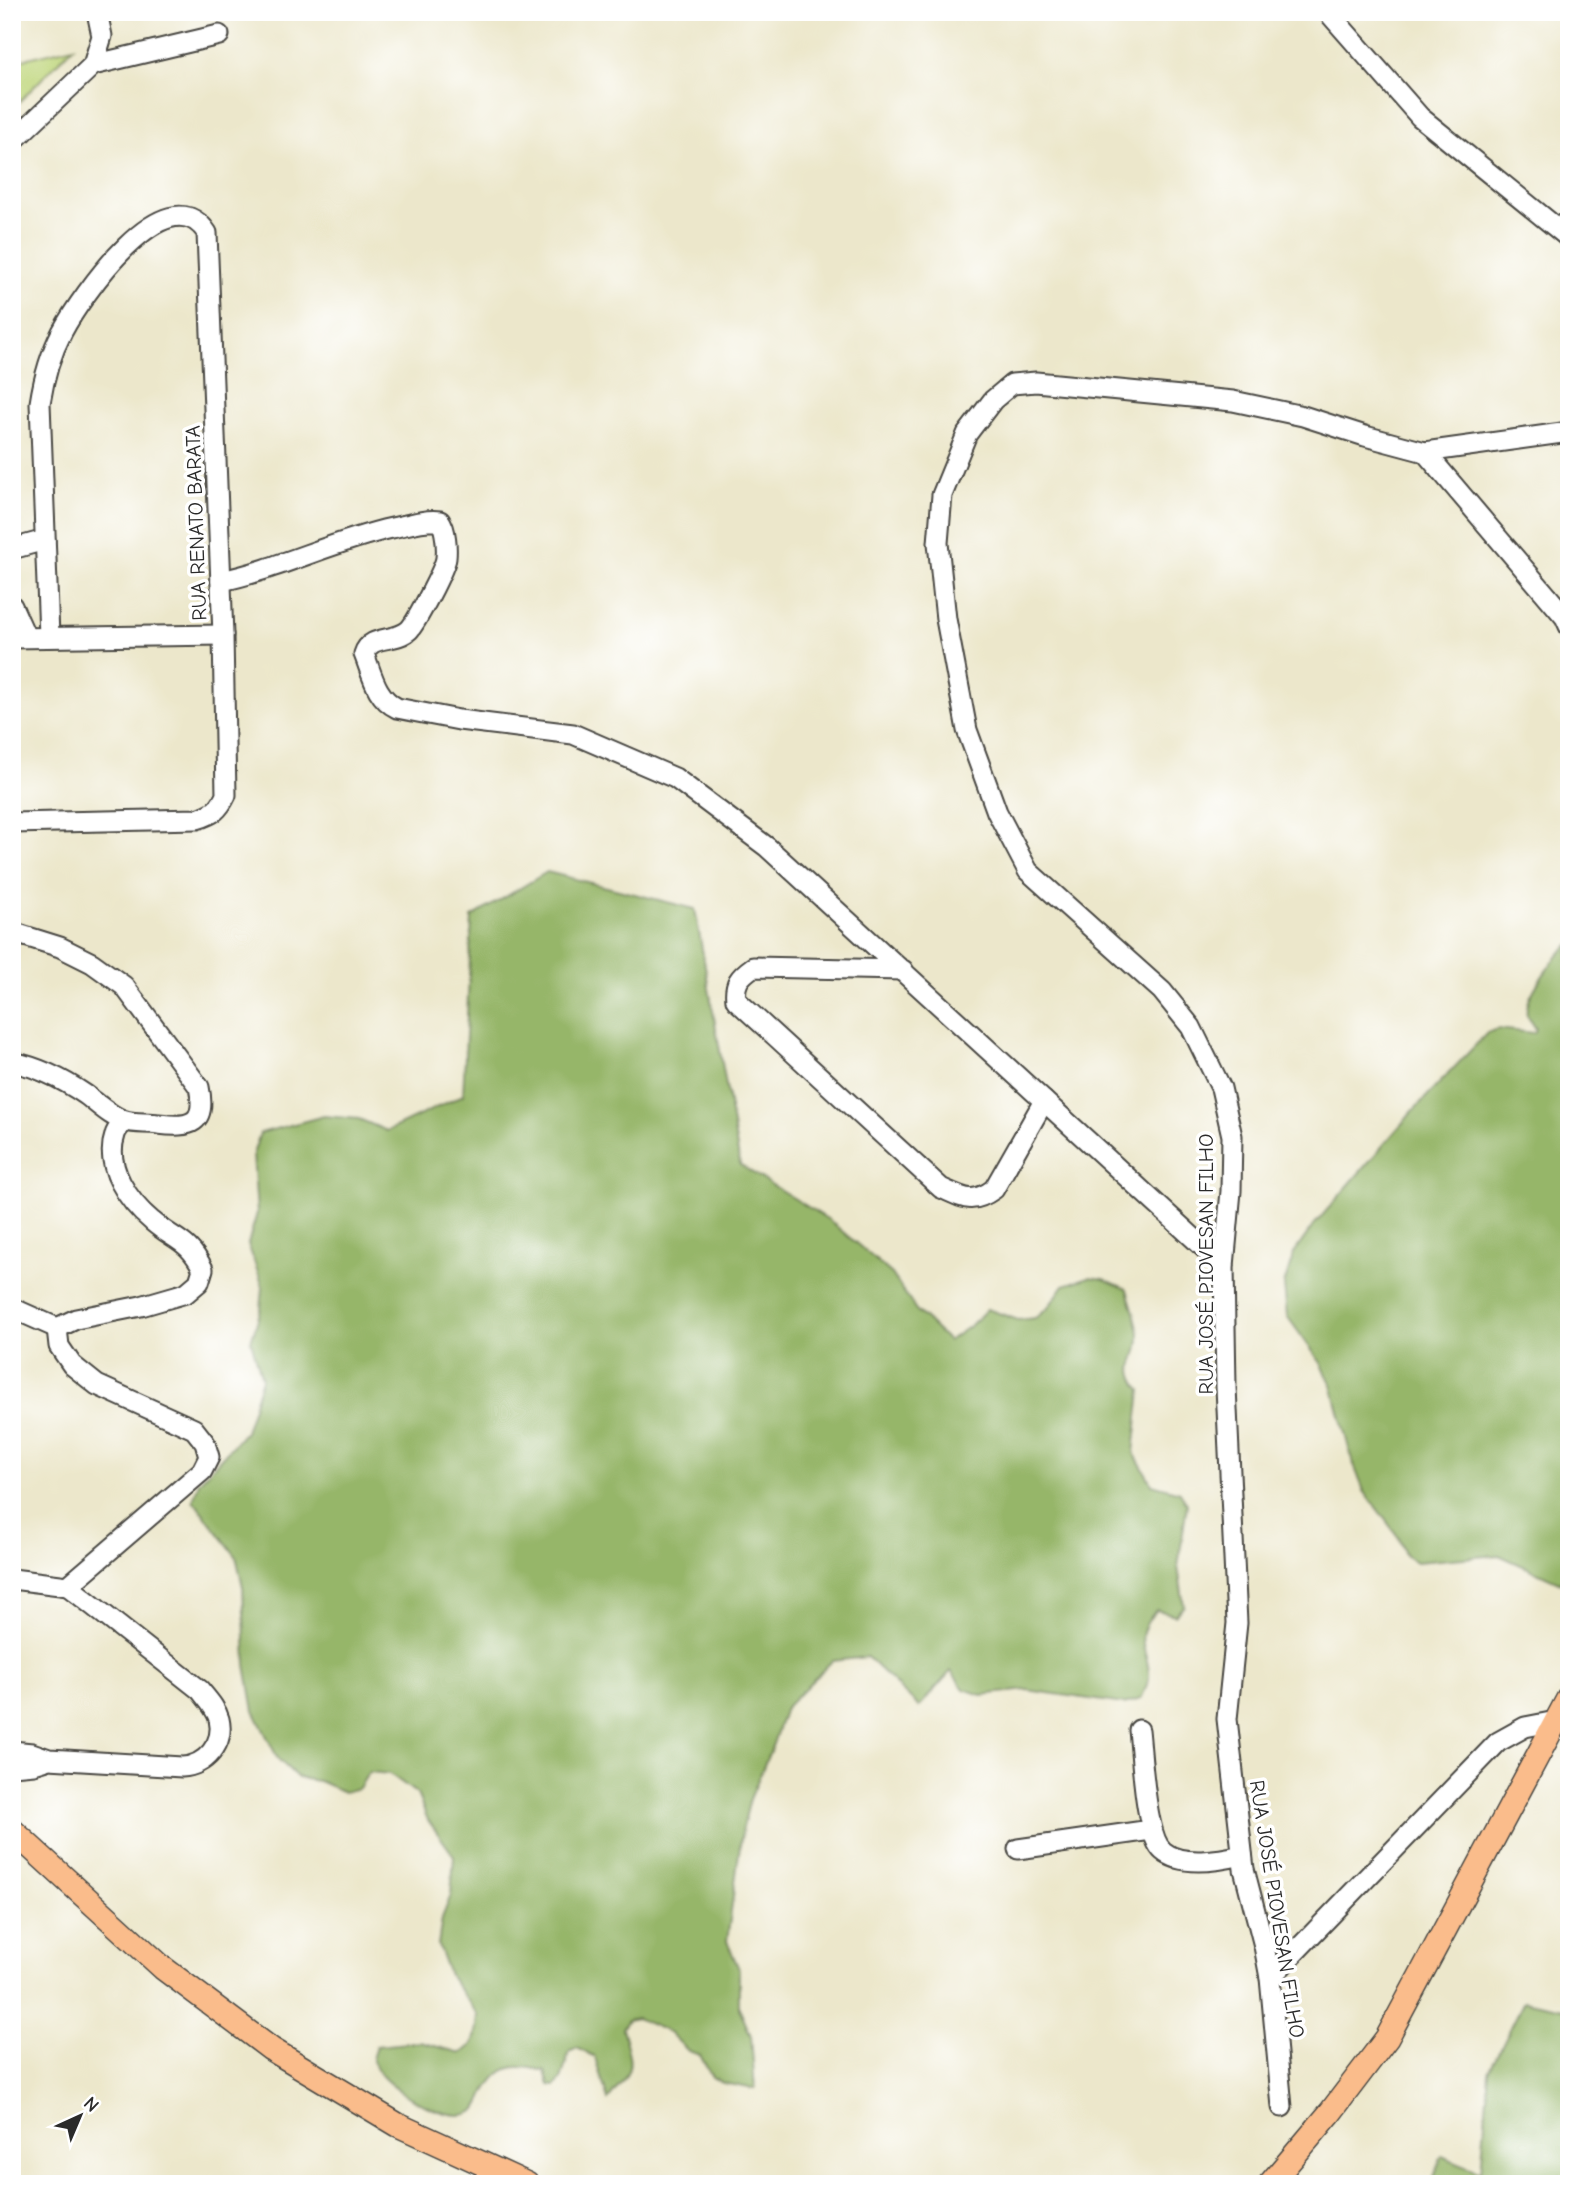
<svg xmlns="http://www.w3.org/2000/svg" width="1581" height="2196" font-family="'Comic Neue',sans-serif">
  <rect width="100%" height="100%" fill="#fff"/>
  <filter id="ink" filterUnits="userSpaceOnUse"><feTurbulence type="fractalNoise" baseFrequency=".0143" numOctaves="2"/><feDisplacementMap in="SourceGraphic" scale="14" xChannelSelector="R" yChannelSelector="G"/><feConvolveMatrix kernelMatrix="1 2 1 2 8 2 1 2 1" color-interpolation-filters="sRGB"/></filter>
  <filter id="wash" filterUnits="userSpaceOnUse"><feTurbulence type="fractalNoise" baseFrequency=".00686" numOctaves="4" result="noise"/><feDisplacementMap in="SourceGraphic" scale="28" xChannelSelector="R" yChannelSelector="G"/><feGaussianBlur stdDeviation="1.57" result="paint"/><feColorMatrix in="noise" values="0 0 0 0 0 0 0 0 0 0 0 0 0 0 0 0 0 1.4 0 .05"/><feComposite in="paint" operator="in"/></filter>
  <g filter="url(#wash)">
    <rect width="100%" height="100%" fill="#ece7cb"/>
    <path fill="#bed579" stroke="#748052" stroke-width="2" d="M73,47l-61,62v-47z"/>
    <g fill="#96b669" stroke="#60704a" stroke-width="2">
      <path d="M547,872l148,37 45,256 89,55 63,54 24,36 32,31 23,-16 16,-16 31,11 17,-2 12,-9 17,-24 25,-8 15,2 23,10c3,13 13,37 12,49 -1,24 -16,29 2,52l-7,63 18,31 28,8 7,12 -9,63 6,39 -9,9 -19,-5c-24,30 -10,32 -7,63 1,8 -5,19 -8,26l-17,5 -97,-14 -46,5 -17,-6 -13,-18 -32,36 -52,-50 -35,4 -47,47 -12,36 -23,55 -8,32 -15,110 12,28v39l12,28 4,53 -32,-6 -11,-6 -12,-22 -12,-4 -19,-19 -33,-14 -8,2 -6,8c11,41 13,38 -14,72l-13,-42 -18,-10 -8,4 -8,28 -6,6 -6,-1 -4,-14c-28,-7 -44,-8 -59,21 -3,5 -6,14 -10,18 -23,17 -77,-16 -93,-33 -4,-4 -8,-12 -11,-18l4,-13 44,-4 41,11c17,-8 15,-21 17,-38l-29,-40 -11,-30 4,-27 9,-23 3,-39 -26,-36 -11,-26 -27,-20 -21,-2 -10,16 -15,4 -25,-11 -21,-3 -20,-19 -24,-48 -8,-46 -3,-78 -7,-31 -43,-56 6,-18 46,-50 17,-54 -11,-37 10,-32 2,-22 -15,-43 9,-31 -4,-59 7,-21 64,-17 35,3 28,12 76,-36 9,-178z"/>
      <path d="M1569,945v637l-6,2 -64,-29 -83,7 -11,-7 -6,-17 -35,-47 -12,-31 -20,-75 -11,-22 -34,-47 -3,-31 10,-32 19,-27 99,-114 75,-79 10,-4 37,4 2,-4c-2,-4 -7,-10 -9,-14 -4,-17 29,-60 42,-70z"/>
      <path d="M1524,2001l45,9v174h-138l11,-28 39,16 8,-101z"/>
    </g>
  </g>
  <g filter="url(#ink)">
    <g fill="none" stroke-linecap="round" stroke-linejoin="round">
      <defs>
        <g id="minor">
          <path d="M1328,12l92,105 149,121"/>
          <path d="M93,65l9,-29 -5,-24"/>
          <path d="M12,142l81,-77 126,-30"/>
          <path d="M1425,452l140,165 4,9"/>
          <path d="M12,549l33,-9"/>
          <path d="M221,581c58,-12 112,-40 171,-53 15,-3 32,-9 48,-7 6,8 7,27 6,37 -1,10 -30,65 -37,72 -14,13 -39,4 -45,24 8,20 12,44 33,54l62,12 114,14 102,44 92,69 457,419"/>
          <path d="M12,606l14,31"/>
          <path d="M12,638l211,-3"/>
          <path d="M12,823l185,-4c16,-5 22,-9 29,-24l-3,-160 -16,-402c-40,-62 -127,65 -145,99 -12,23 -18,45 -22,71l9,233"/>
          <path d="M12,932l48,15 32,16 32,23 75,101c8,37 -8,41 -41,37 -10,-2 -22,0 -32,-3 -14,-3 -29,-18 -40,-26 -22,-15 -48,-28 -74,-33"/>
          <path d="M903,970l-150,-3c-14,10 -19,16 -17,33l205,188c23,10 31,17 53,1l50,-88"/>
          <path d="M12,1308l45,20"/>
          <path d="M57,1328l2,18 13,19 25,20 97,44 11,14 4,14 -7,14 -134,115"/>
          <path d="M57,1328l19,-9 65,-13 45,-13 13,-11 4,-13c-15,-30 -28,-28 -51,-48 -23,-19 -48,-54 -37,-86 1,-5 6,-10 9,-14"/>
          <path d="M12,1579l56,7"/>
          <path d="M1139,1730c3,25 6,106 24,121 18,16 58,9 79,4"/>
          <path d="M12,1751l20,2 17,6 133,8c23,-1 43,-23 37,-48 -3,-11 -12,-20 -19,-29l-132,-104"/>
          <path d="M12,1766l22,-2 10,-3"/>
          <path d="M1018,1849l133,-19"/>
          <path d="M1270,1978l228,-236 27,-15 31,-6"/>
          <path d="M1282,2107l-12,-129 -6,-32 -20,-77 -17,-150 10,-96 -11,-236 -2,-121 7,-75 1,-55 -11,-48 -30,-61 -29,-36 -134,-120 -31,-59 -30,-82 -21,-111 -8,-76 4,-48 25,-61 26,-34 19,-16 24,-2 197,19 70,15 62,20 60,16 144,-20"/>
          <path d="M483,2184l7,-17"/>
        </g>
        <g id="major">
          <path d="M12,1830l151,138 108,81 127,76 129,59"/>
          <path d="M1270,2184l60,-71 57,-75 182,-341"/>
        </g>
      </defs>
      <use href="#minor" stroke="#484743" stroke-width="23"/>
      <use href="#major" stroke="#484743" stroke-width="26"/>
      <use href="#minor" stroke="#fff" stroke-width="19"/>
      <use href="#major" stroke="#fabc8b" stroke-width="23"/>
    </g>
  </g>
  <g text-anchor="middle" stroke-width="7" stroke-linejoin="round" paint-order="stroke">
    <g font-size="21" fill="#2b2b2b" stroke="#fff">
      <text transform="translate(196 523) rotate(-92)" y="7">RUA RENATO BARATA</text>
      <text transform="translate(1206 1264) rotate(-90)" y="7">RUA JOSÉ PIOVESAN FILHO</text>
      <text transform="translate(1277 1909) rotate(81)" y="7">RUA JOSÉ PIOVESAN FILHO</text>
    </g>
  </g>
  <rect width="1581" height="2196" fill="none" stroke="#fff" stroke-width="42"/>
  <g transform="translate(80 2116) rotate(44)" stroke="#ffffff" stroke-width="5" paint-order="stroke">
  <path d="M0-5L12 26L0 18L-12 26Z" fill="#2b2b2b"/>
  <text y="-10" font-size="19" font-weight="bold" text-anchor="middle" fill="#2b2b2b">N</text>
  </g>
</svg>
